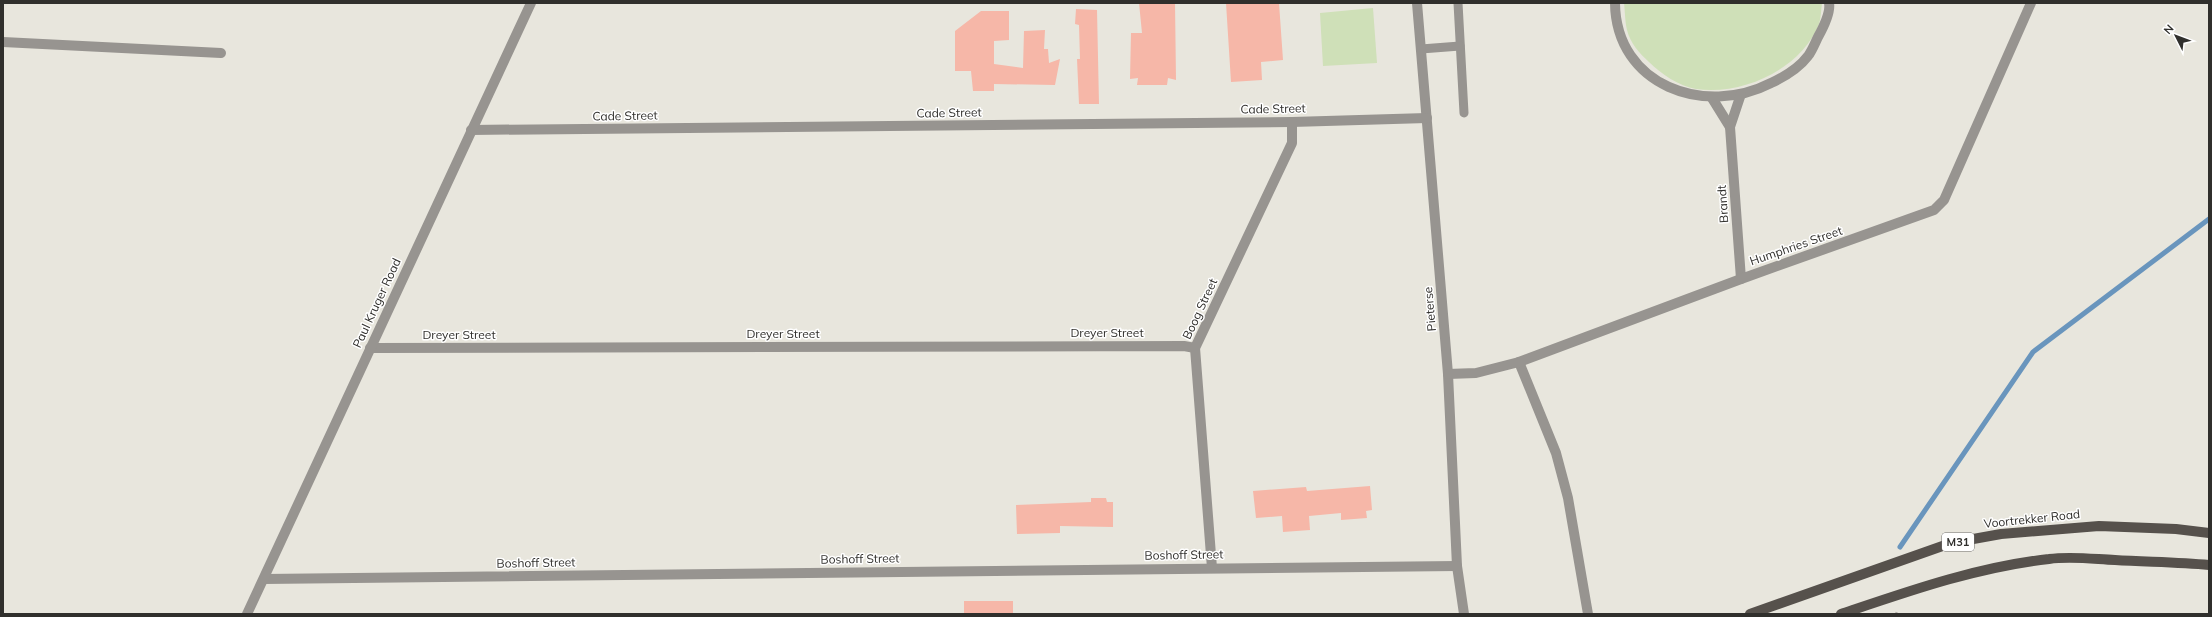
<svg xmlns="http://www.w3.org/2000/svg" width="2212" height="617" font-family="Mulish,sans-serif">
  <rect width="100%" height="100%" fill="#e8e6dd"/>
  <g fill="#cfe0b8">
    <path d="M1624,3h198c-1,7 -1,15 -3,21 -18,45 -76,72 -123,65 -17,-3 -35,-15 -47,-27 -9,-8 -19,-19 -22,-32 -2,-8 -2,-19 -3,-27z"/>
    <path d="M1373,8l4,55 -54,3 -3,-53z"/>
  </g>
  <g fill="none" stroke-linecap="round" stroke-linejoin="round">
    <path stroke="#6995bd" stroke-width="5" d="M1900,547l133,-195 176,-133"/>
  </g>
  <g fill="#f6b7a8">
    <path d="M1139,3h36l1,77 -8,-2 -1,7h-30l1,-7 -8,1 1,-46h11z"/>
    <path d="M1226,3h53l4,57 -22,2 1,18 -31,2z"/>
    <path d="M1076,9l21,1 2,94h-20l-2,-45h3l-1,-34 -4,-1z"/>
    <path d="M981,11h28v29l-15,1v23l29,4 1,-37 21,-1 -1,19h4l1,14 11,-4 -5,26 -61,-1v7h-21l-2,-20h-16v-40z"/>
    <path d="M1370,486l2,24 -6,1 1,7 -26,2v-7l-32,3 1,14 -27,2 -1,-16 -26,2 -3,-27 53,-4 1,4z"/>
    <path d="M1091,498h15l1,4h6v25l-53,-1v7l-43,1 -1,-29 75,-3z"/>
    <rect x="964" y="601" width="49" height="13"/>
  </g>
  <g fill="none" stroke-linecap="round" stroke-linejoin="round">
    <path stroke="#acaaa3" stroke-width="2.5" stroke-dasharray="2 3" stroke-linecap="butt" d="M1896,614l2,-4"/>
    <g stroke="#979490" stroke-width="9">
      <path d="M1458,3l6,110"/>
      <path d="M1421,49l39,-3"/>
    </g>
    <g stroke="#979490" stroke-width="10">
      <path d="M1417,3l31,371 9,192 7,48"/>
      <path d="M1615,3c1,83 90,114 156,80 13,-6 28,-15 37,-27 4,-5 7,-13 10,-19 5,-9 13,-24 11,-34"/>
      <path d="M3,42l218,11"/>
      <path d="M1712,98l18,29"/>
      <path d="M471,130l821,-8 135,-4"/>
      <path d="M1741,279l-11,-152 11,-33"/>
      <path d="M370,348l814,-2 11,2"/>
      <path d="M1519,362l37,91 12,45 20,116"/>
      <path d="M1448,374l28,-1 43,-11 222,-83 193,-69 10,-10 87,-197"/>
      <path d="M1212,568l-17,-220 97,-205v-21"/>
      <path d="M264,579l1193,-13"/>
      <path d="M247,614l284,-611"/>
    </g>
    <g stroke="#56514c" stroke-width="10">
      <path d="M1750,614l201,-71 50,-9 98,-8 77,3 33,4"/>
      <path d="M1841,614c68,-23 136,-47 208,-55 22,-3 44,0 66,1 32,2 63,2 94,5"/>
    </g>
  </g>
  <g text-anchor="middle" stroke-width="3" stroke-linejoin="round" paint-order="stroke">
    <rect fill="#fff" stroke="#6e6d6b" stroke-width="1" x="1942" y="533" width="32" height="18" rx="3"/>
    <g font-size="11" font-weight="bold" fill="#302f2c">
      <text x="1958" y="546">M31</text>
    </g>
    <g font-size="12" fill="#302f2c" stroke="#fff">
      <text transform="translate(1273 109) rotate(-1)" y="4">Cade Street</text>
      <text transform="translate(949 113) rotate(-1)" y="4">Cade Street</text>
      <text transform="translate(625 116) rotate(-1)" y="4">Cade Street</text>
      <text transform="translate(1723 204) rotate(-94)" y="4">Brandt</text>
      <text transform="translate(1796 246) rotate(-19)" y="4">Humphries Street</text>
      <text transform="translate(377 303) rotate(-65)" y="4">Paul Kruger Road</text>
      <text transform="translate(1200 309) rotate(-65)" y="4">Boog Street</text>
      <text transform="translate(1430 309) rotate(-95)" y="4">Pieterse</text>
      <text x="1107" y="337">Dreyer Street</text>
      <text x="783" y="338">Dreyer Street</text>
      <text x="459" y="339">Dreyer Street</text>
      <text transform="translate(2032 519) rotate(-6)" y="4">Voortrekker Road</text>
      <text transform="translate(1184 555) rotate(-1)" y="4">Boshoff Street</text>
      <text transform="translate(860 559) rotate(-1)" y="4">Boshoff Street</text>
      <text transform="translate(536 563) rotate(-1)" y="4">Boshoff Street</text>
    </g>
  </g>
  <rect width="2212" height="617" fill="none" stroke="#302f2c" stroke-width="8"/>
  <g transform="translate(2176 36) rotate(312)" stroke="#ffffff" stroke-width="3" paint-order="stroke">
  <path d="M0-3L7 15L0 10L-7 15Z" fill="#302f2c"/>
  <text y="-6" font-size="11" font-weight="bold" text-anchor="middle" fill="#302f2c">N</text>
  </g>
</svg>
